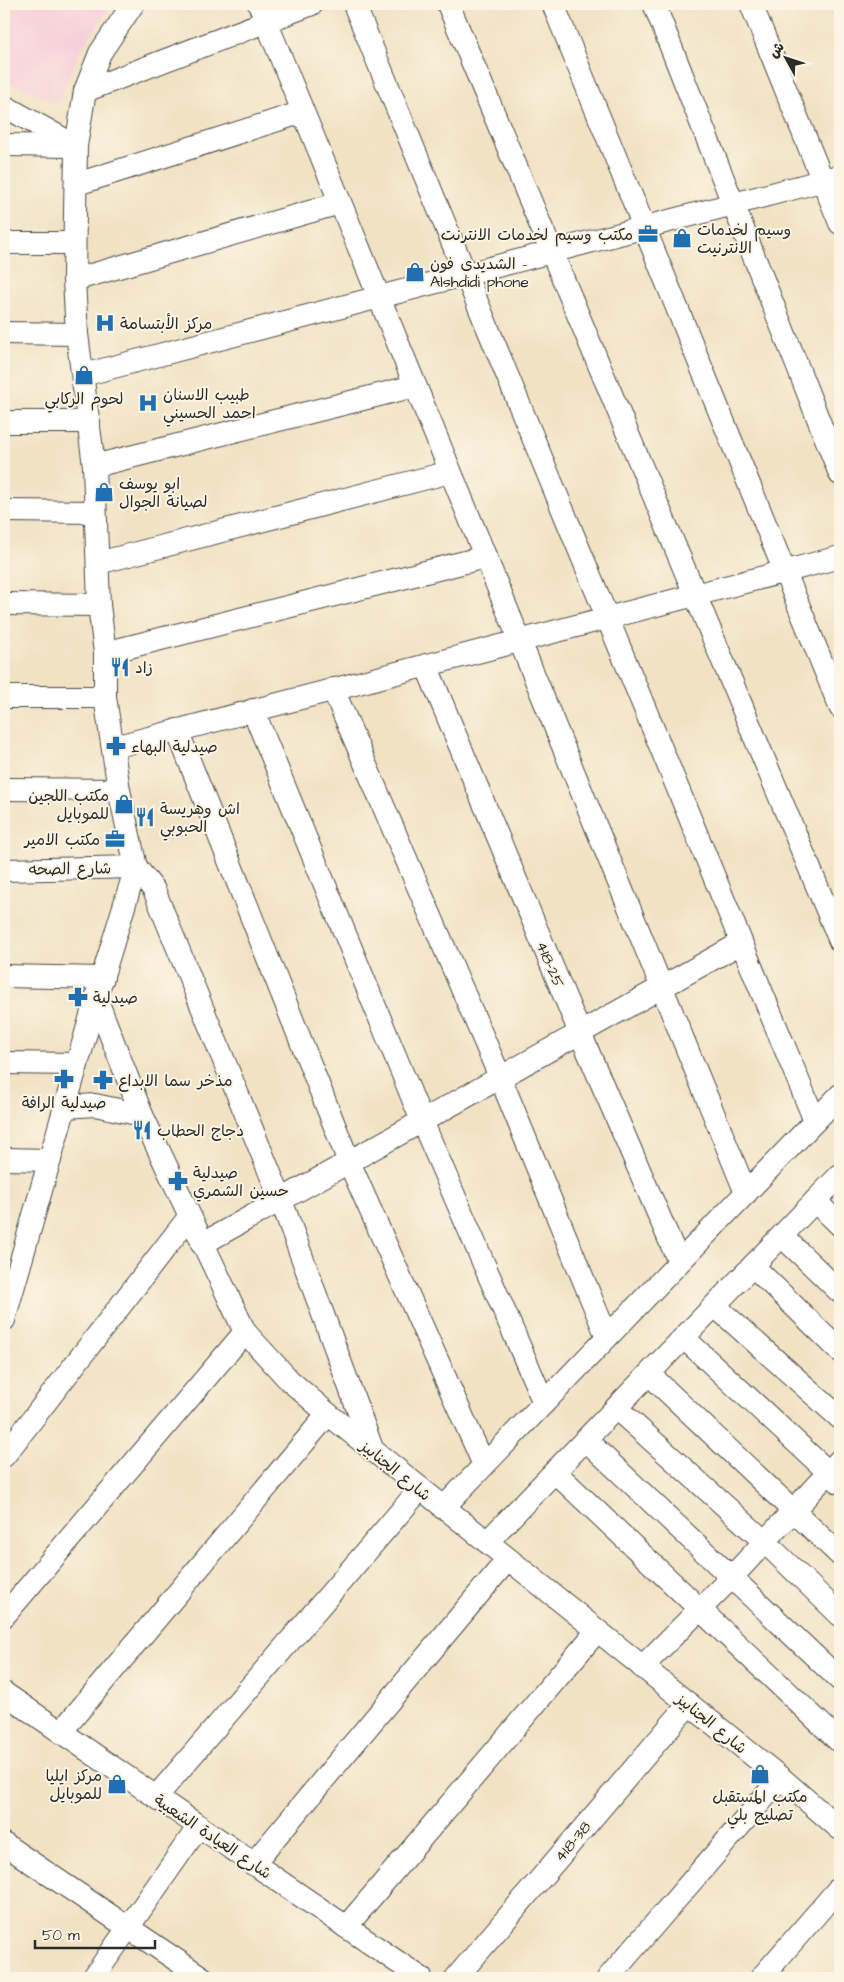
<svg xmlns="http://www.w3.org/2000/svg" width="844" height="1982" font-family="'Architects Daughter','Playpen Sans Arabic',sans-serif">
  <rect width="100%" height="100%" fill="#fcf5e5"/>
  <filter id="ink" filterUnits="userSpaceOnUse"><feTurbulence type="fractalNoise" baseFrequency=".02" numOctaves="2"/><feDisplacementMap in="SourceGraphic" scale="10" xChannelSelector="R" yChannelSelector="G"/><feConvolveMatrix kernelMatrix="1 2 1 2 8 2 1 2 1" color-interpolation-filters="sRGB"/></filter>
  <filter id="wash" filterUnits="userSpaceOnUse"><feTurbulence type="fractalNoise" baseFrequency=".0096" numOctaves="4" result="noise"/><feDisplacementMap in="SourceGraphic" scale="20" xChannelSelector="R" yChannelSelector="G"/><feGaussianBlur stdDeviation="1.12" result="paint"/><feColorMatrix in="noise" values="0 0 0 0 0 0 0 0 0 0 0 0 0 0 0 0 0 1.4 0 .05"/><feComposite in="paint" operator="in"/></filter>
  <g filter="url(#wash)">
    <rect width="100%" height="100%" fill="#f1e2c4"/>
    <path fill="#f6cfd9" d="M4,4h108l-31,45 -23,56 -54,-26z"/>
  </g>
  <g filter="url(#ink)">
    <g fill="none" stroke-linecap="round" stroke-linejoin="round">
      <defs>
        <g id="minor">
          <path d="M259,4l487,1189"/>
          <path d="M354,4l461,1117"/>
          <path d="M448,4l392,937"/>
          <path d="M553,4l287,703"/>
          <path d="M654,4l186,470"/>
          <path d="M751,4l89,219"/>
          <path d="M85,91l227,-87"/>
          <path d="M4,106l72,40"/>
          <path d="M4,145l69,1"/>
          <path d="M77,184l226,-72"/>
          <path d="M4,243h70"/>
          <path d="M74,280l266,-77"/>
          <path d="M4,333l73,1"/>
          <path d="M83,375l757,-199"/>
          <path d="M4,422h85"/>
          <path d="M94,466l321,-80"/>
          <path d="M4,511l90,1"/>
          <path d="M98,563l352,-91"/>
          <path d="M4,604l95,1"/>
          <path d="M105,653l380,-96"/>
          <path d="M426,665l154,368 99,229"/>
          <path d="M333,689l167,388 107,260"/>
          <path d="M4,697h101"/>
          <path d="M253,710l169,411 122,282"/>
          <path d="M177,730l172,432 135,303"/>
          <path d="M114,747l726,-190"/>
          <path d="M4,789l115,1"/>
          <path d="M4,870l132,-3 18,23 127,310 92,251"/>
          <path d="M4,976l99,2"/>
          <path d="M96,998l46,117 103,217 44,48 39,34 453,364 59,51"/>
          <path d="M4,1063l73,1"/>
          <path d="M65,1107l30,-2 47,10"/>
          <path d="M4,1159l46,1"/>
          <path d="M815,1201l25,24"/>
          <path d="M782,1236l58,56"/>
          <path d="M202,1244l539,-301"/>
          <path d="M753,1266l87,85"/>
          <path d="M715,1306l125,112"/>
          <path d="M4,1320l92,-322 40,-131 -17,-77 -14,-93v-44l-6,-48 -5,-139 -17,-132 -3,-54 2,-134 9,-55 15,-38 33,-49"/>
          <path d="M684,1338l155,144"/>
          <path d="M649,1374l191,181"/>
          <path d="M616,1408l148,133 76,74"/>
          <path d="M586,1440l254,240"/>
          <path d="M4,1456l185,-239"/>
          <path d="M555,1472l285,270"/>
          <path d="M443,1508l397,-413"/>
          <path d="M487,1542l353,-367"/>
          <path d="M4,1616l241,-284"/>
          <path d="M642,1667l90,-90 108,-117"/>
          <path d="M4,1693l417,285"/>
          <path d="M61,1732l267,-318"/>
          <path d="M156,1797l264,-308"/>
          <path d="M4,1844l199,134"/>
          <path d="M253,1864l255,-305"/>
          <path d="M346,1927l251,-296"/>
          <path d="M93,1978l106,-152"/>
          <path d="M456,1978l233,-274"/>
          <path d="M608,1978l173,-200"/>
          <path d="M761,1978l79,-91"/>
        </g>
      </defs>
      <use href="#minor" stroke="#494642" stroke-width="24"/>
      <use href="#minor" stroke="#fff" stroke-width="22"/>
    </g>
  </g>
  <defs>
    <symbol id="office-bare" viewBox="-9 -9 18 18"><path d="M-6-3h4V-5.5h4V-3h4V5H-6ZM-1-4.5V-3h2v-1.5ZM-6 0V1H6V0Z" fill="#1f6fb2" stroke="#fcf5e5" stroke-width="2.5" paint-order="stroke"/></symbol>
    <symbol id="shop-bare" viewBox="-9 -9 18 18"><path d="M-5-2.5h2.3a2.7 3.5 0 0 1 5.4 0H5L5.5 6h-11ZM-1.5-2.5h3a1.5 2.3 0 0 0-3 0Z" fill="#1f6fb2" stroke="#fcf5e5" stroke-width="2.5" paint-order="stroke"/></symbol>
    <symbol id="hospital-bare" viewBox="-9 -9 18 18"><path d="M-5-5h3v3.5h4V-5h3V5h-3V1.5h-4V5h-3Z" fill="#1f6fb2" stroke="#fcf5e5" stroke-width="2.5" paint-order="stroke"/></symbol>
    <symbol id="restaurant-bare" viewBox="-9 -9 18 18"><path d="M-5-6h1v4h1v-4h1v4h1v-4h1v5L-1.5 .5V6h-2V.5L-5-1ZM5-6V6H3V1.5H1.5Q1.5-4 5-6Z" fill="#1f6fb2" stroke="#fcf5e5" stroke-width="2.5" paint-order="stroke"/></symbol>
    <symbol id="pharmacy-bare" viewBox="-9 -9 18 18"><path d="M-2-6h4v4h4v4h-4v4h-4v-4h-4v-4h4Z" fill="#1f6fb2" stroke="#fcf5e5" stroke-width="2.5" paint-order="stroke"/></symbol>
  </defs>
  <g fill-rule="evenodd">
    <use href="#office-bare" x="634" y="220" width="28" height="28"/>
    <use href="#shop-bare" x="668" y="224" width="28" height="28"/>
    <use href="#shop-bare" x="401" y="258" width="28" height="28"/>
    <use href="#hospital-bare" x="91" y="309" width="28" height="28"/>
    <use href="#shop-bare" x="70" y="361" width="28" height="28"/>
    <use href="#hospital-bare" x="134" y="389" width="28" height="28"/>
    <use href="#shop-bare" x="90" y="478" width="28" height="28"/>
    <use href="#restaurant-bare" x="106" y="653" width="28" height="28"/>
    <use href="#pharmacy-bare" x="102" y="732" width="28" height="28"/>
    <use href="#shop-bare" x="110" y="790" width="28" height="28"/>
    <use href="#restaurant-bare" x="131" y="803" width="28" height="28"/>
    <use href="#office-bare" x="101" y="825" width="28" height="28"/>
    <use href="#pharmacy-bare" x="64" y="983" width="28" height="28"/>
    <use href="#pharmacy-bare" x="50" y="1065" width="28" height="28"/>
    <use href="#pharmacy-bare" x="89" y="1066" width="28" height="28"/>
    <use href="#restaurant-bare" x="128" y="1116" width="28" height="28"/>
    <use href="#pharmacy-bare" x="164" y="1167" width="28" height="28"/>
    <use href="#shop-bare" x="746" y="1760" width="28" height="28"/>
    <use href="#shop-bare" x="103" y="1770" width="28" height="28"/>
  </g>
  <g text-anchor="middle" stroke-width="4" stroke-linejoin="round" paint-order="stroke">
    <g font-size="16" fill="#2b2b2b" stroke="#fcf5e5" text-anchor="start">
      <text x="697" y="235">وسيم لخدمات<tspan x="697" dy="18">الانترنيت</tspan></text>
      <text x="633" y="240" text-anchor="end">مكتب وسيم لخدمات الانترنت</text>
      <text x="430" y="269">الشديدي فون -<tspan x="430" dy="18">Alshdidi phone</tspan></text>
      <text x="120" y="329">مركز الأبتسامة</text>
      <text x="163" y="400">طبيب الاسنان<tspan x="163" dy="18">احمد الحسيني</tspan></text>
      <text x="84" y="404" text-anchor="middle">لحوم الركابي</text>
      <text x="119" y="489">ابو يوسف<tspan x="119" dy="18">لصيانة الجوال</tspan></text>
      <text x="135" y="673">زاد</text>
      <text x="131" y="752">صيدلية البهاء</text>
      <text x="109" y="801" text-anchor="end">مكتب اللجين<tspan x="109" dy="18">للموبايل</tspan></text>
      <text x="160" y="814">اش وهريسة<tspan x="160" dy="18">الحبوبي</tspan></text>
      <text x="100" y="845" text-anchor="end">مكتب الامير</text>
      <text x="93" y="1003">صيدلية</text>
      <text x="118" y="1086">مذخر سما الابداع</text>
      <text x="64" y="1108" text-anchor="middle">صيدلية الرافة</text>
      <text x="157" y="1136">دجاج الحطاب</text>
      <text x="193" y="1178">صيدلية<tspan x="193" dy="18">حسين الشمري</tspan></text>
      <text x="102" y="1781" text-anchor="end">مركز ايليا<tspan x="102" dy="18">للموبايل</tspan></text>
      <text x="760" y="1802" text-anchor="middle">مكتب المستقبل<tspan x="760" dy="18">تصليح بلي</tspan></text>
    </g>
    <g font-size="16" fill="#2b2b2b" stroke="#fcf5e5">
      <text transform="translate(70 868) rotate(-1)" y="6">شارع الصحه</text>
      <text transform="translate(551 964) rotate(67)" y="6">418-25</text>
      <text transform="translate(396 1470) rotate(39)" y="6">شارع الجنابيز</text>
      <text transform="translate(712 1723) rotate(39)" y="6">شارع الجنابيز</text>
      <text transform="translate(213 1836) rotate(34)" y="6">شارع العيادة الشعبية</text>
      <text transform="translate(572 1841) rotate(-50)" y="6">418-38</text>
    </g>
  </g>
  <rect width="844" height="1982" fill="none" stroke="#fcf5e5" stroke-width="20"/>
  <g transform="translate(786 58) rotate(310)" stroke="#fcf5e5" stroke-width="4" paint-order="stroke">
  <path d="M0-4L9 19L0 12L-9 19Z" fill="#2b2b2b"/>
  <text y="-8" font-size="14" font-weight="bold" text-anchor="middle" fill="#2b2b2b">ش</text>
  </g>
  <path d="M35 1940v8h120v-8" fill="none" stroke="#2b2b2b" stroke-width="2.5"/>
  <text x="42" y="1940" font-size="15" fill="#2b2b2b" stroke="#fcf5e5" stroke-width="4" paint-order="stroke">50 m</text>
</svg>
